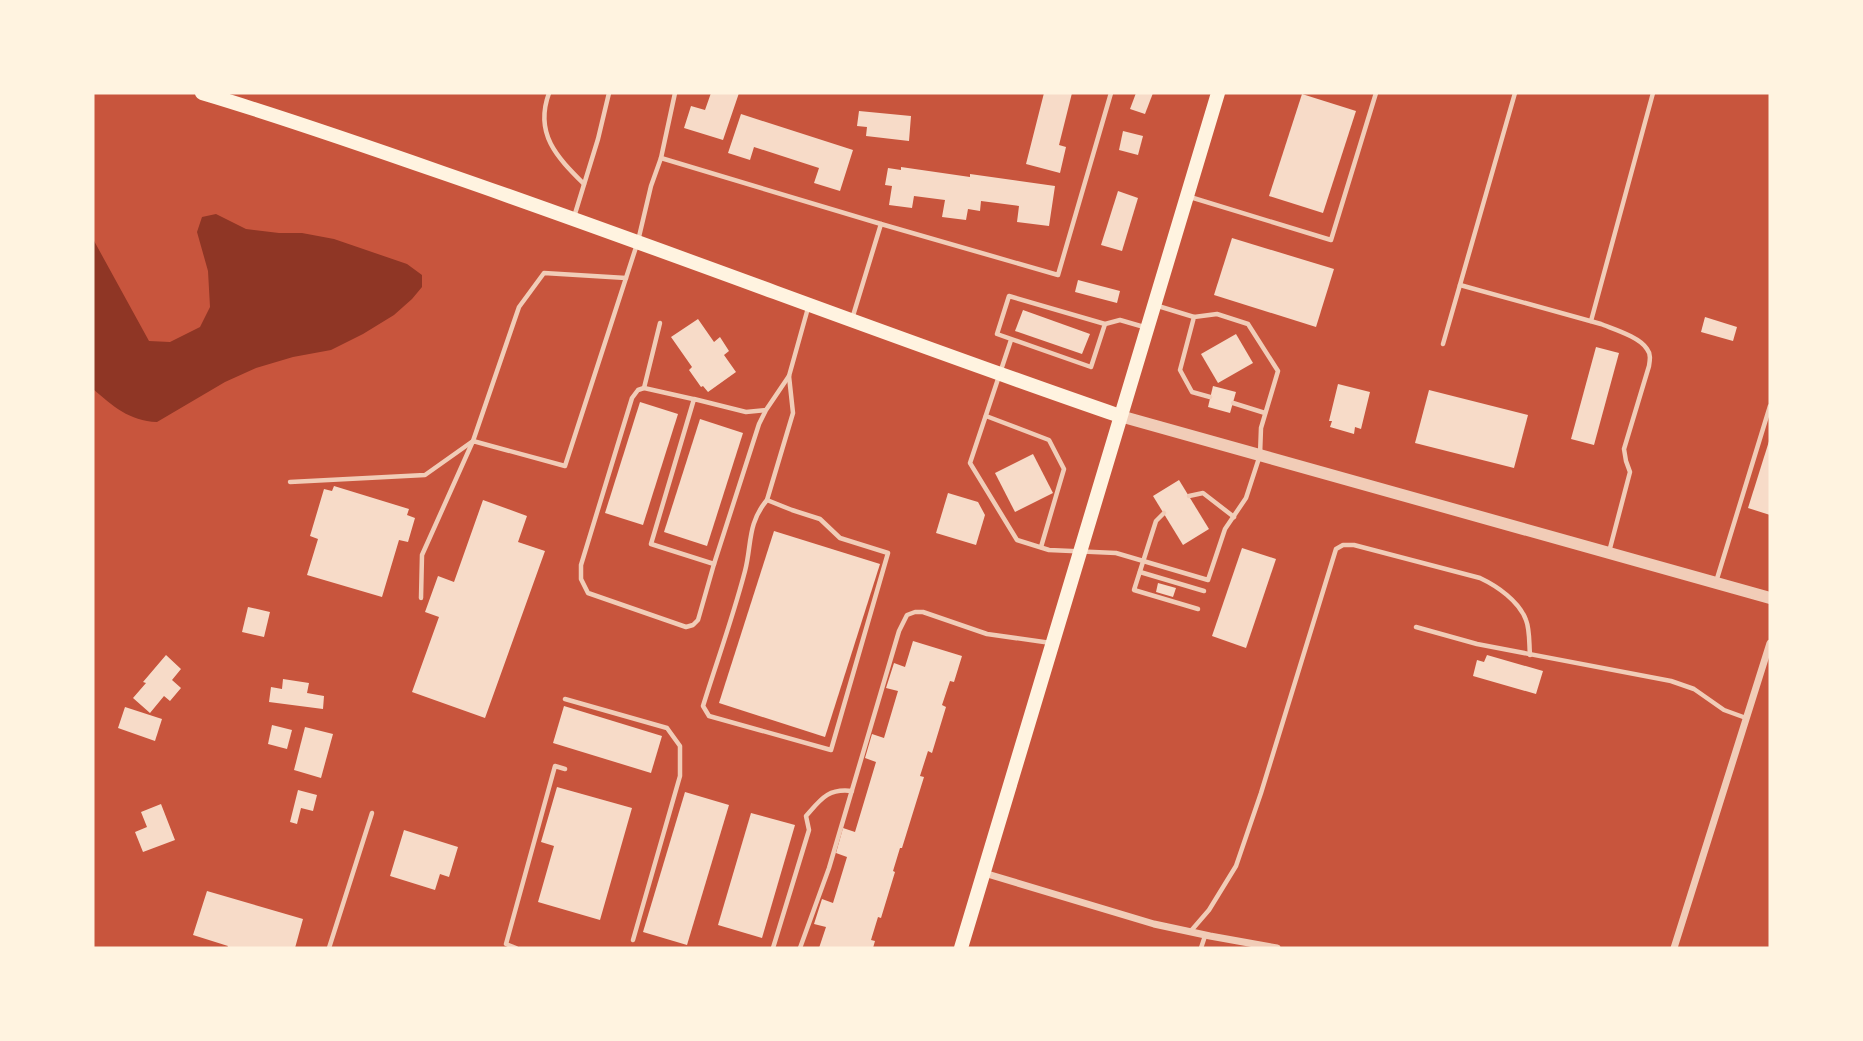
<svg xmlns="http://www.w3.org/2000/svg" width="1863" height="1041" font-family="'DejaVu Sans',sans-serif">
  <rect width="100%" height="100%" fill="#c8553d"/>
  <path fill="#8f3625" d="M216,214l30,15 33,4h23l32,6 73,25 15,11v12l-10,12 -18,16 -31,19 -32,16 -38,7 -37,11 -31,14 -68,40c-28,-1 -44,-16 -64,-33v-150l56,102 21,1 30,-15 10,-20 -2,-36 -11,-39 5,-15z"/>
  <g fill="#f7dbc8">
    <path d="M711,93h28l-16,47 -39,-12 7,-22 14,4z"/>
    <path d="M1044,93h28l-13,52 7,2 -6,26 -34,-9z"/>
    <path d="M1136,93h17l-8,21 -15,-5z"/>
    <path d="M1302,94l54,17 -33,102 -54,-17z"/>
    <path d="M859,111l52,5 -2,25 -43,-5 1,-9 -10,-1z"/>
    <path d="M741,114l112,36 -13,41 -26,-8 5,-15 -65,-21 -4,13 -22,-7z"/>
    <path d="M1123,131l20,5 -5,19 -19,-5z"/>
    <path d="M901,167l69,10v-3l85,12 -6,40 -32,-4 2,-16 -38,-5 -1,10 -12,-2 -2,11 -24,-3 3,-17 -31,-4 -2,12 -23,-3 3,-19 -7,-1 3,-17 13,2z"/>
    <path d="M1118,191l20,7 -16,53 -21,-6z"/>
    <path d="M1232,238l102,31 -18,58 -102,-32z"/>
    <path d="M1078,280l42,11 -3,12 -42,-11z"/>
    <path d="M1023,310l67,24 -8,20 -67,-23z"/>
    <path d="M1705,317l32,10 -4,14 -32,-9z"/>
    <path d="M698,319l16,23 6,-5 9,14 -5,4 12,17 -28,20 -5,-6 -2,1 -12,-17 3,-3 -21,-30z"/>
    <path d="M1236,334l17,29 -35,20 -17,-29z"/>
    <path d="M1596,347l23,6 -25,92 -23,-6z"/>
    <path d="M1338,384l32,8 -9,37 -6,-2 -1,7 -24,-7 2,-6h-3z"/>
    <path d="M1213,386l23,6 -6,21 -22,-6z"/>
    <path d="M1429,390l99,25 -14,53 -99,-25z"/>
    <path d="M640,402l38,12 -35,111 -38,-12z"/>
    <path d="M700,419l43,14 -36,113 -43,-14z"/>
    <path d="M1770,438v77l-22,-7z"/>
    <path d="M1033,454l20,39 -38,19 -20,-39z"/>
    <path d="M1179,480l30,49 -26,16 -30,-49z"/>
    <path d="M334,486l75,23 -2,6 8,3 -7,24 -9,-2 -17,57 -75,-22 11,-36 -8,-3 14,-47 8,2z"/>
    <path d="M948,493l30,9 7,13 -9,30 -40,-12z"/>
    <path d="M483,500l44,16 -9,26 27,9 -60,167 -73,-26 27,-75 -14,-5 13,-36 16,6z"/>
    <path d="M774,531l106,33 -55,173 -106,-34z"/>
    <path d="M1242,548l34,11 -30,89 -34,-12z"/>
    <path d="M1158,583l18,5 -3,9 -17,-5z"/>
    <path d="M248,607l22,5 -6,25 -22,-5z"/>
    <path d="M913,641l49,15 -8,26 -4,-1 -8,24 4,2 -14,46 -4,-2 -8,25 4,1 -22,71h-2l-7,23 2,1 -14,46 -3,-1 -7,23 4,1 -2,7h-54l7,-21 -12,-3 8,-25 11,4 14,-46 -11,-4 7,-25 12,4 21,-70 -11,-4 7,-24 12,4 14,-47 -12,-3 8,-25 11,4z"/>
    <path d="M166,655l15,14 -9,11 9,8 -11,13 -6,-5 -14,17 -17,-15 13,-15 -3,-1z"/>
    <path d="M1487,655l56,16 -7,23 -63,-18 4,-16 7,2z"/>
    <path d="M283,679l26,4 -2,10 17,3 -1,13 -54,-7 2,-15 11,2z"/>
    <path d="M564,706l98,30 -11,37 -98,-30z"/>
    <path d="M125,707l37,12 -7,22 -37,-13z"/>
    <path d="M272,725l20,5 -5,19 -19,-5z"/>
    <path d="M305,727l28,7 -12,44 -27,-8z"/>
    <path d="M557,787l75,21 -32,112 -62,-18 16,-56 -13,-4z"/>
    <path d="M298,790l19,5 -4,16 -12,-3 -4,16 -7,-2z"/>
    <path d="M685,792l44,13 -42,140 -44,-13z"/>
    <path d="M161,804l14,36 -32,12 -8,-20 12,-5 -6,-15z"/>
    <path d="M751,813l44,12 -33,113 -44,-13z"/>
    <path d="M404,830l54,17 -9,30 -9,-3 -5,16 -45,-14z"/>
    <path d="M207,891l96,28 -8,29h-68l1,-2 -35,-11z"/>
  </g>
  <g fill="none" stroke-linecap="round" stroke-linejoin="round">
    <g stroke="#f1ccb7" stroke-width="4.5">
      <path d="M549,93c-15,41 8,64 35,91"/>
      <path d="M661,158l220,66 -29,95"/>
      <path d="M1190,197l141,43 45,-147"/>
      <path d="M574,217l24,-78 11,-46"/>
      <path d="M881,224l177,51 53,-182"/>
      <path d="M1460,285l141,39c12,5 39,13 46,25 4,5 3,11 2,17l-25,83 2,12 4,11 -21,80"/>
      <path d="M1158,306l36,11"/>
      <path d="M1591,321l62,-228"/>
      <path d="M1105,324l-14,43 -94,-33 12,-38 96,28 15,-4 24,7"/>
      <path d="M1011,340l-41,123 47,77 32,10 67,3 92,27 17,-51 21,-31 14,-43 1,-27 17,-57 -30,-47 -31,-10 -23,3 -14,53 12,22 18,5"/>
      <path d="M1443,344l72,-251"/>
      <path d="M644,388l16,-65"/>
      <path d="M693,399l-49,-11 -6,2 -6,8 -51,167v14l7,14 98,34 7,-2 5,-5 16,-56"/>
      <path d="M1233,403l32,10"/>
      <path d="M766,410l-20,2 -52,-13 -43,145 63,20 45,-140 7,-14 23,-34"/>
      <path d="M986,416l63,24 15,29 -23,78"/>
      <path d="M290,482l135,-7 48,-34 46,-134 25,-34 82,5"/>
      <path d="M1189,496l14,-3 31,24"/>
      <path d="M767,500l25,10 28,9 20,19 48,15 -57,197 -122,-34 -6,-10c14,-45 30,-89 42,-135 7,-27 2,-47 22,-71z"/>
      <path d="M767,500l26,-87 -4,-37 19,-68"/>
      <path d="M1164,513l-8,8 -22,69 64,19"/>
      <path d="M1140,572l64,19"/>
      <path d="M1716,582l54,-176"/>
      <path d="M421,598l1,-43 51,-114 92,25 73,-225 13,-55 10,-28 14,-65"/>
      <path d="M1416,627l61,17 194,37 23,8 30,21 22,8"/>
      <path d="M565,699l102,29 13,18v30l-47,164"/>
      <path d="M1190,932l19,-22 27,-44 25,-73 75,-244 7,-4h11l126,33c17,8 39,23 46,42 4,10 3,24 4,35"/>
      <path d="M329,948l43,-135"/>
      <path d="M516,948l-10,-4 49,-178 10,3"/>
      <path d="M773,948l36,-118 -3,-14c15,-17 22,-28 46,-25"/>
      <path d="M800,948l29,-80 70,-237 8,-16 8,-3h8l64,22 64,9"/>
      <path d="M1201,948l4,-12"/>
    </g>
    <g stroke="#f1ccb7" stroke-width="7">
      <path d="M984,873l170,51 56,12 67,12"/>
      <path d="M1674,948l96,-305"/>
    </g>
    <path stroke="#f1ccb7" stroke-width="12" d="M1120,416l650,182"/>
    <path stroke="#fff3e0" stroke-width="14" d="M202,93c81,24 161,52 241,80 226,78 450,165 677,243"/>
    <path stroke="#fff3e0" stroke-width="14" d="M961,948l257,-855"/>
  </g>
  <rect width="1863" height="1041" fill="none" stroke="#fff3e0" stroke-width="189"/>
</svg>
